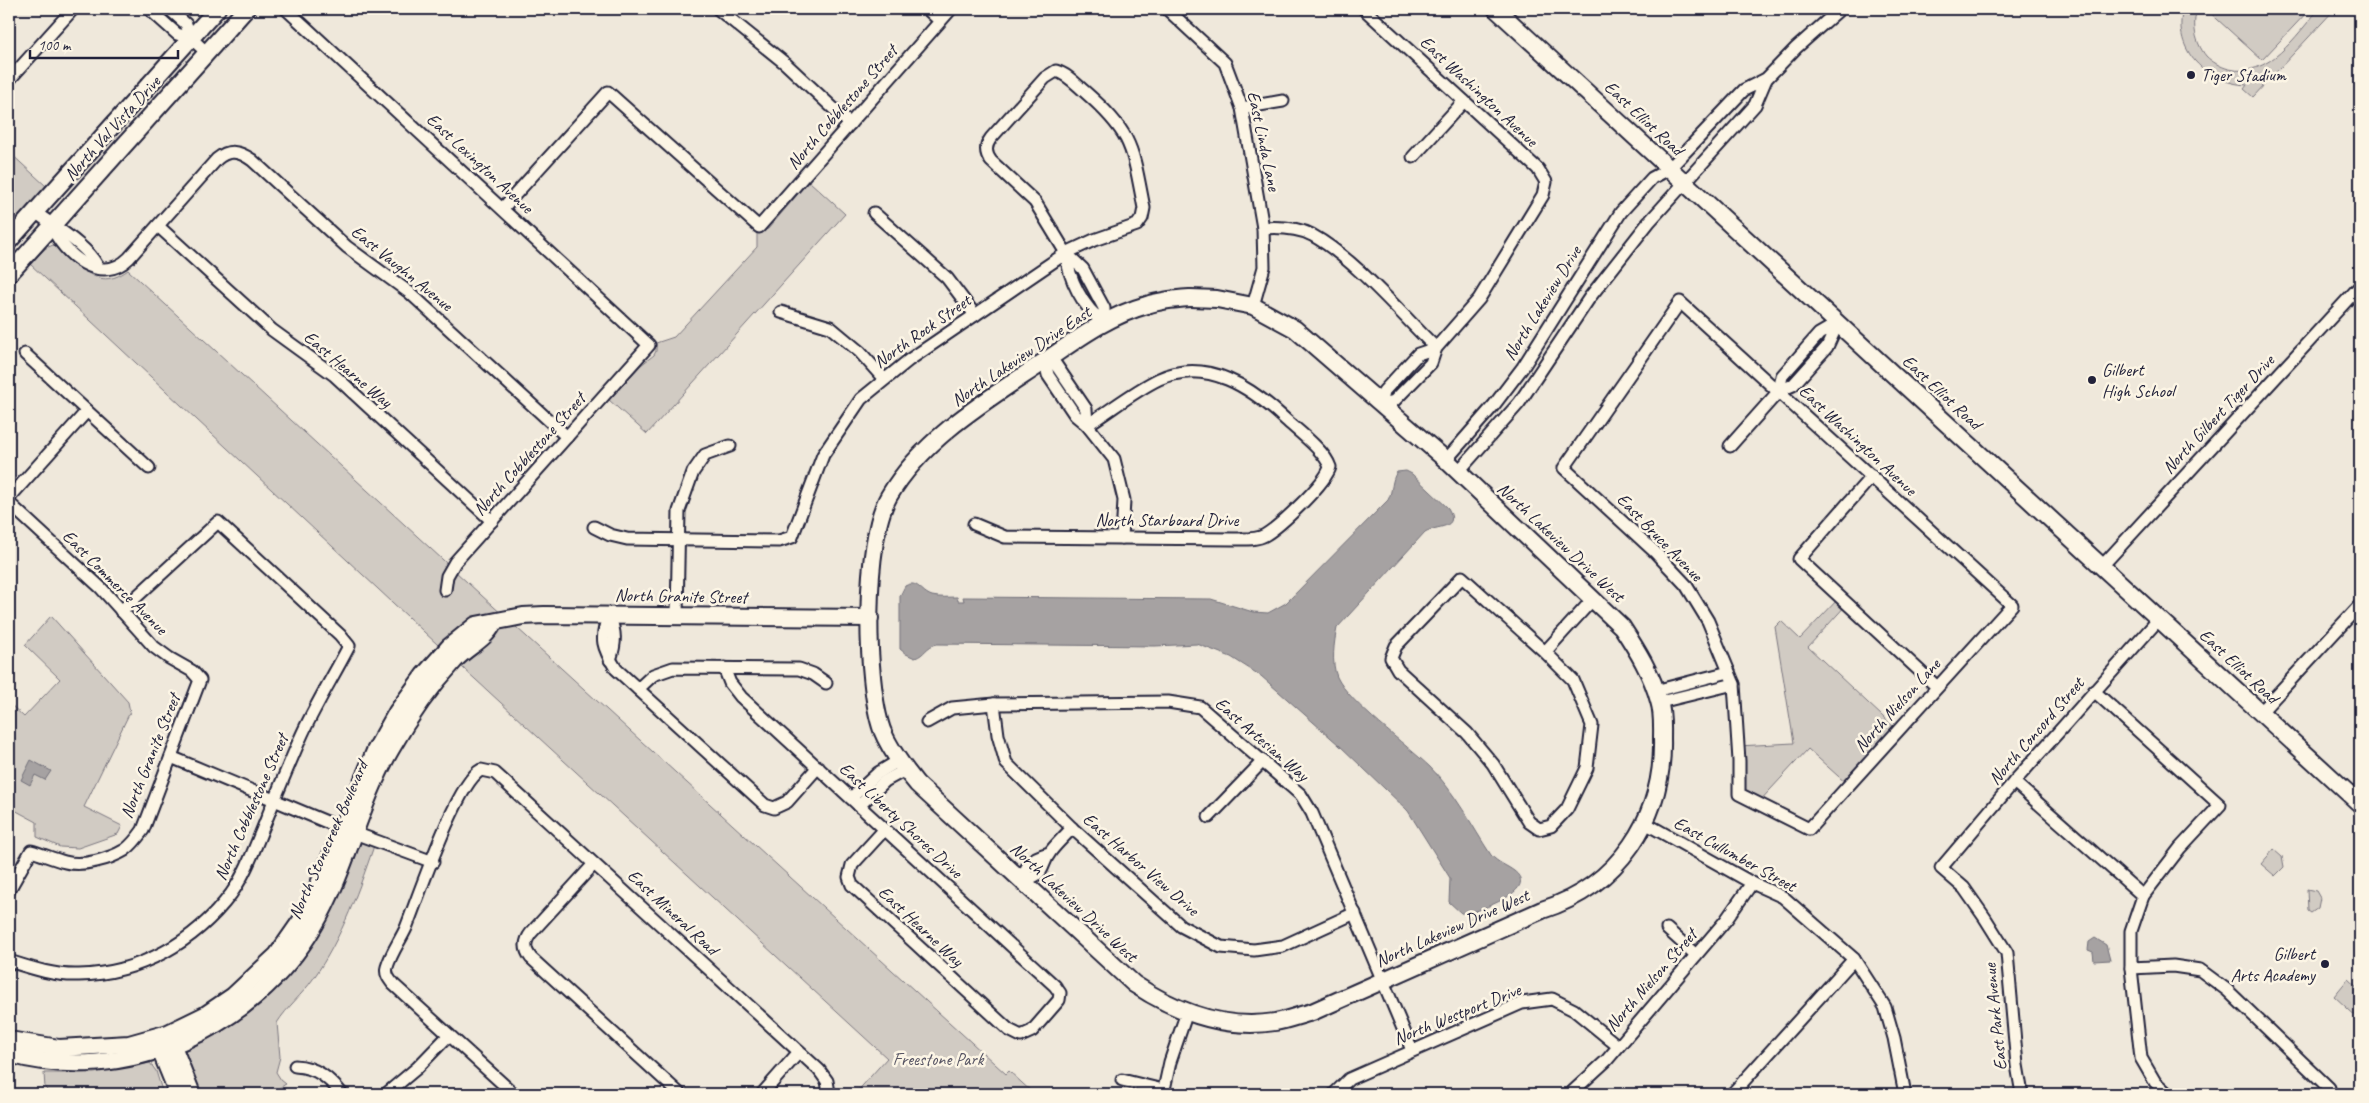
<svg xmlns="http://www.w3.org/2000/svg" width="2369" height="1103" font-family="Caveat,sans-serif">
  <rect width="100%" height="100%" fill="#efe8db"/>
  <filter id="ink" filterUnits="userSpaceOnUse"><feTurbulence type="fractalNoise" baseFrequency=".02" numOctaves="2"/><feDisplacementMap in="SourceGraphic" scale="10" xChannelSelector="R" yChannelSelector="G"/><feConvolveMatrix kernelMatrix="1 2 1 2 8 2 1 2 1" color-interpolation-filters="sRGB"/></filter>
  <g filter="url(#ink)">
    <g fill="#d1cbc3" stroke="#7a767f">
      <path d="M2183,9h14c-5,16 -2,33 9,47 6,6 15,11 23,13 40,10 67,-34 90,-60h16l-82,88 -9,-8 3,-4c-40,-2 -75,-34 -64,-76z"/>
      <path d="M2206,9h104l-48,51z"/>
      <path d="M9,152l37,34 -37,41z"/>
      <path d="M809,181l36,33 -198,220 -38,-34 32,-35 13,-10 2,-4v-8l18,-6 83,-90v-15l11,-3z"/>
      <path d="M53,245c26,15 41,50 75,25l365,336 513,468 3,-3 25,23h-179l32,-36 -449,-413 -408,-381 16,-16z"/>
      <path d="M1840,597l7,7 -39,43 89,83 -49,55 -40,-36 -51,55 -18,-10 -1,-48 56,-3 -19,-116 6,-6 19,18z"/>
      <path d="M51,616l77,86 2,10 -46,95 38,19 -4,8 -40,14 -18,-1 -23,-10v-15l-28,-15v-104l15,14 36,-38 -35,-34z"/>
      <path d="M348,829l28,11c-16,47 -34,98 -63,139 -11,16 -26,28 -36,44l3,34 -4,15 5,8 5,4 -17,10h-75l-23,-54 80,-46z"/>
      <path d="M2274,849l8,7 2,11 -9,9 -14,-12z"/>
      <path d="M2307,889l9,2 4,7 -2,10 -7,5 -3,-2z"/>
      <path d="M2348,979l12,11v30l-26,-24z"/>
      <path d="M150,1063l6,8 7,23h-112l-6,-6 -1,-15h50z"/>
    </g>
    <g fill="#a6a2a2" stroke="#716f79">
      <path d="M1406,471l6,3 36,34c13,22 -12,17 -23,24l-88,96c-3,15 -6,34 0,49 12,26 70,68 93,90 25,25 42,59 61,88 7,8 15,10 23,16 25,19 -29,36 -40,41l1,6 -5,1 -2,-5 -7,-1 -12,-11 1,-24 -42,-67 -69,-66 -78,-69 -30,-19 -34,-13 -42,2 -218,-2c-11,2 -12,11 -22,14l-9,-4 -6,-5v-53l5,-10c13,-7 15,6 27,10 8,2 18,1 25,1l1,4h6l-1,-4 248,2 42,13 15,1 18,-10 102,-103c5,-9 3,-20 9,-28z"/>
      <path d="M31,760l20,11 -6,9 -10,-5 -5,10 -9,-5z"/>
      <path d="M2095,938l11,7 4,15 -16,1 -1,-9 -5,-2 1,-8z"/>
    </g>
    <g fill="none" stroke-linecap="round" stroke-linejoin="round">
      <defs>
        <g id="street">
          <path d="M149,9l28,25 14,4"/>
          <path d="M169,9l17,15 5,14 16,15"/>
          <path d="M286,9l363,336 -194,217 -8,14 -2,14"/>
          <path d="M718,9l68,55 64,60"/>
          <path d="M927,9l13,12"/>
          <path d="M1167,9l58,54 17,45 21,120 1,39 -11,39"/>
          <path d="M1364,9l174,160 8,13 -3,13 -64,104 -43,49 -5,15 -37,38 -13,4 3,-14 34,-37 18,-6"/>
          <path d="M9,80l64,-71"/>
          <path d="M1242,108l41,-7"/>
          <path d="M1413,157l51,-56"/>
          <path d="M503,208l105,-116 151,135 192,-218"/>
          <path d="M35,212c17,13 56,36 63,56"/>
          <path d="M874,213l73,65 28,37"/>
          <path d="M52,226c11,29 49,60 77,32l88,-99c12,-10 22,-8 35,1l95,87 63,46 157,144"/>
          <path d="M158,226l114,104 62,45 158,146"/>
          <path d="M1263,228c15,-1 35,0 49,7 42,23 89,79 124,113"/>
          <path d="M1680,302l332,303 -203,224 -70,-35v-33l-5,-77 -26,-63 -22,-36 -31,-33 -91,-84z"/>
          <path d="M781,312l49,15 30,25 24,27"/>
          <path d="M25,354l124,114"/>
          <path d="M1045,361l3,14 27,40 12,10 27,34 10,41 -2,38"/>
          <path d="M1045,361l11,4 30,44 1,16"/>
          <path d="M1779,391l3,-15 37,-42 19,-11"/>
          <path d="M1730,446l49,-55 14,-6 34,-38 11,-24"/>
          <path d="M1446,460l48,-55 29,-38 98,-155 31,-34 17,-9 75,-79 22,-11 30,-31 44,-39"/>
          <path d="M1458,472l61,-69 71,-106 59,-75 106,-117 11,-26"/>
          <path d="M1872,476l-73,83 137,127"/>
          <path d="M9,498l78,-87"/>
          <path d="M9,503l92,85 53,59 15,11 23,13 8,9 -57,150c-5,7 -11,15 -18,20 -15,9 -43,17 -60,12 -12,-3 -23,-8 -34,-11l-22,39"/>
          <path d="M974,524l31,13 229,2c9,0 23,1 31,-4 15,-9 61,-52 65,-68 -5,-16 -32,-36 -44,-47 -34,-32 -79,-63 -127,-41 -25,12 -48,31 -72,46"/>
          <path d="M594,527l16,8 17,4 152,2 13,-4 31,-82 38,-56 48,-39 157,-107 28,-13 43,-15 5,-7 2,-10c-12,-62 -11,-74 -60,-117 -8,-7 -17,-17 -28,-20l-11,7 -54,60c-6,8 -6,15 0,23l44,41 31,51 17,16 21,39v14c-21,-13 -36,-45 -38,-69"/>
          <path d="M2102,566l258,-280"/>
          <path d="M1462,577l83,75 28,28 19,45 -5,43 -20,41 -16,17 -12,3 -10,-7 -36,-58 -26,-31 -69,-63 -7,-12 5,-12z"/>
          <path d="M609,615c-10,24 -6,33 7,54l149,136 9,3 13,-6 31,-35"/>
          <path d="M609,615c7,17 7,28 1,45"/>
          <path d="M677,616l2,-105 14,-39 12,-17 25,-9"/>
          <path d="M1545,652l48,-53"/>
          <path d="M724,668l6,15 11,14 314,289 5,7 -1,7 -27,31 -11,5 -12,-6 -157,-145 -3,-8 3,-12 33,-36"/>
          <path d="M638,689l15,-14 20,-7 126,1 14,5 13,9"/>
          <path d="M1655,691l74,-19"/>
          <path d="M2094,691l126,114 -40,43 -37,48 -12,35v37l10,90 14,24 13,12"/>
          <path d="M1660,702l74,-18"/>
          <path d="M994,704l4,31 8,28 66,65 109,98 40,21 33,3 29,-4 72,-33"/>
          <path d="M2260,713l100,-108"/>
          <path d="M927,722l25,-14 42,-4 174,-2 32,5 101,88 11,18 100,237"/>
          <path d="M171,757l170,71 92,34"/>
          <path d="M2014,782l129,114"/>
          <path d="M851,798l27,-25 20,-12"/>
          <path d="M859,806l26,-25 20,-11"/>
          <path d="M1209,817l54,-56"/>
          <path d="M1645,823l107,60 31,14 71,62 31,48 9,31 11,56"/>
          <path d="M1049,853c-18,5 -23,10 -26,28 26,-9 15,-13 28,-30 6,-8 14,-15 21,-23"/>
          <path d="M594,864l-63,69c-7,9 -7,16 0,25l149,136"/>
          <path d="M1667,929l29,26"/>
          <path d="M9,961c22,7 46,15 70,14 60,-1 116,-33 152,-81 15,-21 24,-47 34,-71 11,-28 23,-56 35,-84 14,-32 33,-62 49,-93l-9,-11 -122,-113 -97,89"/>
          <path d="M2131,968l42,-2 27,4 27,20 102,98 -5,6"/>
          <path d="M295,1066c21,1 34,12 47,28"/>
          <path d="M1122,1080l41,10"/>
          <path d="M386,1094l31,-26 32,-33"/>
          <path d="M514,1094l-121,-110c-4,-5 -8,-10 -6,-17 4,-14 13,-26 19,-39 12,-30 51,-146 75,-158l14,3 324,297 8,11 2,12"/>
          <path d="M762,1094l37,-42"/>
          <path d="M1163,1094l7,-32 17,-50"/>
          <path d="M1334,1094l15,-15 173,-76 30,-4 22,11 44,36"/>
          <path d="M1570,1094l37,-34 119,-140 26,-37"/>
          <path d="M1732,1094l122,-135"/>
          <path d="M2022,1094l-5,-29 -10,-112 -22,-35 -21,-30 -23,-20 73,-86 145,-163"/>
        </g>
        <g id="secondary">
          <path d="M1496,9l864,795"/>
          <path d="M9,241l208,-232"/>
          <path d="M9,274l237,-265"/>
          <path d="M1191,298l26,1 36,7 42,23 151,131 176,167c15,23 30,47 37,74 4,12 3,26 3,38 2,79 -44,147 -120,171l-230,102c-12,3 -25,8 -37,10 -51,8 -100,-11 -141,-38l-217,-200c-14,-17 -27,-34 -35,-54 -17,-48 -19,-190 7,-234 34,-58 98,-96 153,-133 33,-22 65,-47 105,-58 14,-5 30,-6 44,-7z"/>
          <path d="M169,1036l23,58"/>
          <path d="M9,1040l50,8 70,-4 39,-11 37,-18 28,-19 44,-41 30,-43 68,-161 22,-39 27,-37 25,-28 27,-22 47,-9 21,-1 326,3"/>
          <path d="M156,1040l22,54"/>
          <path d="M9,1054c117,33 245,-25 305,-128 33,-56 45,-122 77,-177 18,-32 39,-62 64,-89 12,-13 30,-20 38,-36"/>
        </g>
      </defs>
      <use href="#street" stroke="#22223b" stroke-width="15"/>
      <use href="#secondary" stroke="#22223b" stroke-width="20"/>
      <use href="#street" stroke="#fcf5e5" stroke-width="11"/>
      <use href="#secondary" stroke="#fcf5e5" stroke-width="16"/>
    </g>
  </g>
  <g fill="#22223b" stroke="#fcf5e5" stroke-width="2">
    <circle cx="2191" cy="75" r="5"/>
    <circle cx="2092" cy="380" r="5"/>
    <circle cx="2325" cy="964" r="5"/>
  </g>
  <g text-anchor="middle" stroke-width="5" stroke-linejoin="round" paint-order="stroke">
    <g font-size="18" fill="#22223b" stroke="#fcf5e5" text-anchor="start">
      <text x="2201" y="81">Tiger Stadium</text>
      <text x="2102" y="376">Gilbert<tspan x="2102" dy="21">High School</tspan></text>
      <text x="2315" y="960" text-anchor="end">Gilbert<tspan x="2315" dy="21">Arts Academy</tspan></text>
    </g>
    <g font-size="18" fill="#22223b" stroke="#fcf5e5">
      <text transform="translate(1479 91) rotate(43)" y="6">East Washington Avenue</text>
      <text transform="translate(842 107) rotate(-49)" y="6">North Cobblestone Street</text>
      <text transform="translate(1644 118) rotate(43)" y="6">East Elliot Road</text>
      <text transform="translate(112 128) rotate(-48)" y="6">North Val Vista Drive</text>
      <text transform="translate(1264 141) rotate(78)" y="6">East Linda Lane</text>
      <text transform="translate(480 163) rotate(43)" y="6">East Lexington Avenue</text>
      <text transform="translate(402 268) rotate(39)" y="6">East Vaughn Avenue</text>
      <text transform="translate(1542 303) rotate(-58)" y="6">North Lakeview Drive</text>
      <text transform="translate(922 331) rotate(-35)" y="6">North Rock Street</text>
      <text transform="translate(1021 356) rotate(-34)" y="6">North Lakeview Drive East</text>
      <text transform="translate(348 369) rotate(40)" y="6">East Hearne Way</text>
      <text transform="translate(1942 392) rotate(43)" y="6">East Elliot Road</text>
      <text transform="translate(2218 414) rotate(-47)" y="6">North Gilbert Tiger Drive</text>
      <text transform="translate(1858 440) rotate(43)" y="6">East Washington Avenue</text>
      <text transform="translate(529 454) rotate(-48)" y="6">North Cobblestone Street</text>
      <text x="1167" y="526">North Starboard Drive</text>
      <text transform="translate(1660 537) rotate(46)" y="6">East Bruce Avenue</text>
      <text transform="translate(1561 542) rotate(43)" y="6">North Lakeview Drive West</text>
      <text transform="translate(115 582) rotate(45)" y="6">East Commerce Avenue</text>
      <text transform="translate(681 596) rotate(1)" y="6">North Granite Street</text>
      <text transform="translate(2239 666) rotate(43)" y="6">East Elliot Road</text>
      <text transform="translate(1897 705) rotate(-48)" y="6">North Nielson Lane</text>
      <text transform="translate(2036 731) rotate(-49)" y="6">North Concord Street</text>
      <text transform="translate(1262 739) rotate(41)" y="6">East Artesian Way</text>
      <text transform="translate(150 756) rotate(-68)" y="6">North Granite Street</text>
      <text transform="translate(251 807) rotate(-66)" y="6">North Cobblestone Street</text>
      <text transform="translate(901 820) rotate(43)" y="6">East Liberty Shores Drive</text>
      <text transform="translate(328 840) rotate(-66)" y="6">North Stonecreek Boulevard</text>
      <text transform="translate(1735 854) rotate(29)" y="6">East Cullumber Street</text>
      <text transform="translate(1141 864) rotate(41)" y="6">East Harbor View Drive</text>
      <text transform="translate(1074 902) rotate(43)" y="6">North Lakeview Drive West</text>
      <text transform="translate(673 912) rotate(43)" y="6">East Mineral Road</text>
      <text transform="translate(921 926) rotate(43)" y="6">East Hearne Way</text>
      <text transform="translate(1452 928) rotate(-24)" y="6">North Lakeview Drive West</text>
      <text transform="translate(1651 980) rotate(-49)" y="6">North Nielson Street</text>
      <text transform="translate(1457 1014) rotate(-22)" y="6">North Westport Drive</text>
      <text transform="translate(1995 1017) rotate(-96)" y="6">East Park Avenue</text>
    </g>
    <g font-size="18" fill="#575564" stroke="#fcf5e5">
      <text x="938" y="1065">Freestone Park</text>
    </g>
  </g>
  <rect width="2369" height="1103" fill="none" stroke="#fcf5e5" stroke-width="30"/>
  <rect x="15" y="15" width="2339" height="1073" fill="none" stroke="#22223b" stroke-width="2" filter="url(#ink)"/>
  <path d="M30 50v8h148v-8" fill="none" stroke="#22223b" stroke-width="2.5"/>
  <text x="38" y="50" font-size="15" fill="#22223b" stroke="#fcf5e5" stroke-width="4" paint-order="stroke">100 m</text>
</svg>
